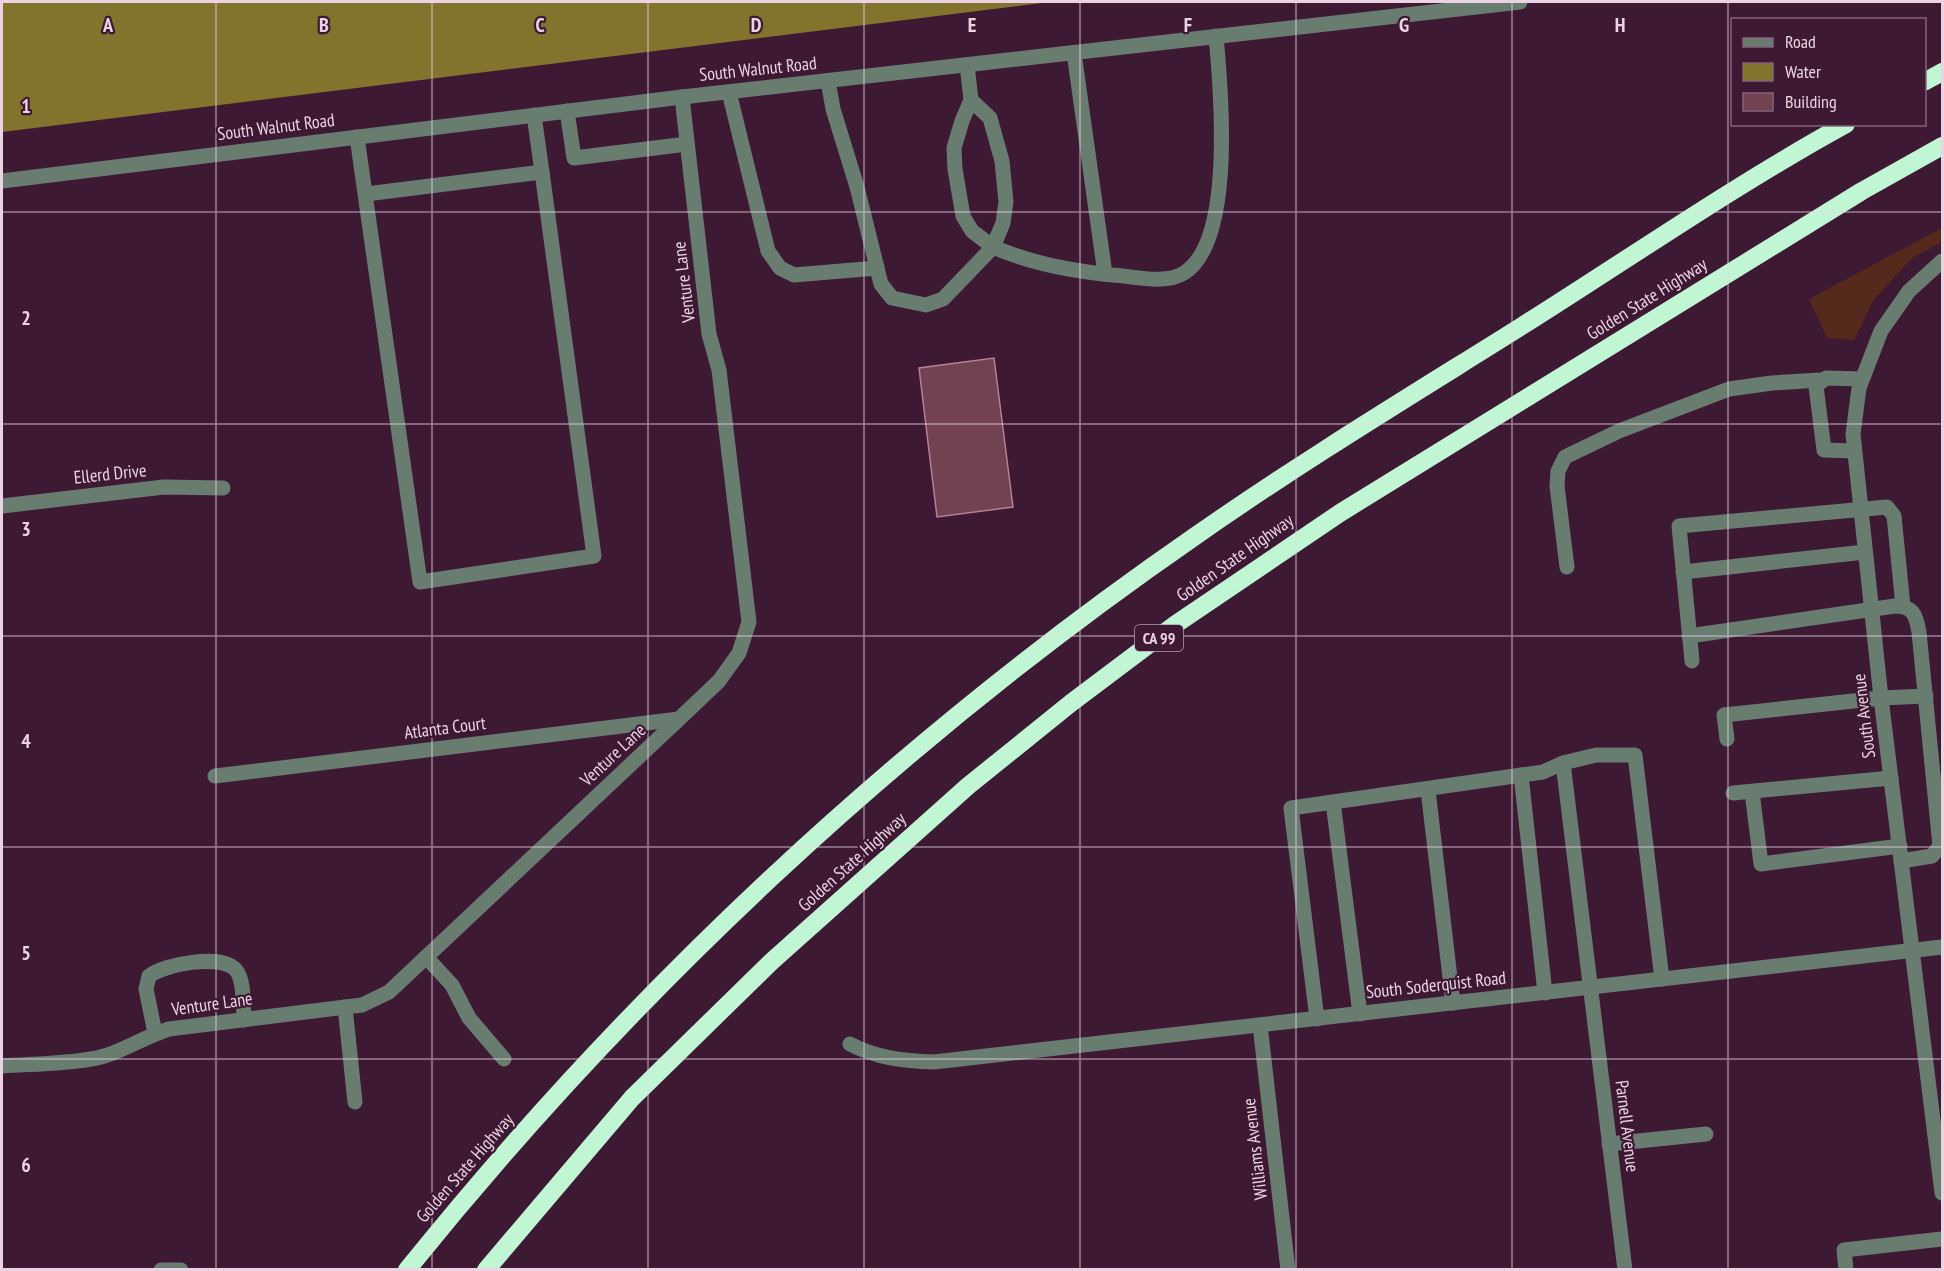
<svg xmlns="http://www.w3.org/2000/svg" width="1944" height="1271" font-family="'PT Sans Narrow',sans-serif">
  <rect width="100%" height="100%" fill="#3d1934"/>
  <path fill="#55291b" d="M1942,228v14l-30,16 -39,43 -19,39 -27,-2 -18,-39z"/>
  <path fill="#82732d" d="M2,2h1048l-1048,130z"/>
  <path fill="#724253" stroke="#b68193" stroke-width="1.5" d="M994,358l19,149 -76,10 -18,-149z"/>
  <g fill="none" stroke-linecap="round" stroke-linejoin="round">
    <g stroke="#687d70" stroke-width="15">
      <path d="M1074,53l31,221"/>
      <path d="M967,65l4,35 -9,21 -8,27 1,21 8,47 9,15 21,16 10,-24 3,-21 -4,-41 -12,-43 -19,-18"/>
      <path d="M828,81l5,28 24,78 24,97 11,14 34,7 17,-6 50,-52c37,16 79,24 119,28 21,1 53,10 72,-2 51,-32 37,-184 32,-237"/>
      <path d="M729,92l39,159 12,17 14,7 83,-7"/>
      <path d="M567,111l7,47 113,-14"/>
      <path d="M357,137l63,445 174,-26 -52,-384"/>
      <path d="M2,181l680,-84 838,-95"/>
      <path d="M366,194l176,-22 -8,-57"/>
      <path d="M1942,261l-33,30 -28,40 -22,57 -6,46 28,264 61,495"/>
      <path d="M1854,451l-30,-1 -8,-64 10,-8 36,1"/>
      <path d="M2,506l162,-19 59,1"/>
      <path d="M1567,567l-10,-81 1,-15 7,-14 54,-26 110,-42 43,-6 48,-3"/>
      <path d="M1683,572l182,-20"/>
      <path d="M1689,636l206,-30c18,0 21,9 24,26l21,214 -8,10 -31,5"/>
      <path d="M1692,661l-13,-135 208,-19 7,9 9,90"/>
      <path d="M1727,739l-3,-24 157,-17 45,-2"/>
      <path d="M1521,775l24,218"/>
      <path d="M215,776l464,-57"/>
      <path d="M1428,790l25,213"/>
      <path d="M1752,792l9,72 139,-18"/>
      <path d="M1733,793l158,-15"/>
      <path d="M1333,802l27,212"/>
      <path d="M426,957l26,28 17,33 35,41"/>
      <path d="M345,1007l10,95"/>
      <path d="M1317,1019l-26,-211 252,-36 20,-9"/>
      <path d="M1260,1025l28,245"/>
      <path d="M155,1033l-9,-44 3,-13c16,-12 70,-22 86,-7 10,10 8,37 9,51"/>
      <path d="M850,1044c26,14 54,17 84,18l1008,-115"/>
      <path d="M2,1066c29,-2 60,-2 89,-7 27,-4 52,-22 78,-30l193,-24 27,-13 290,-273 40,-38 20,-28 10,-31 -30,-252 -10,-36 -27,-237"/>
      <path d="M1609,1144l97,-10"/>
      <path d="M161,1270h20"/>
      <path d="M1625,1270l-62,-507 33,-8h39l27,224"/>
      <path d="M1846,1270l-2,-20 98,-11"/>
    </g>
    <g stroke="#c1f6d5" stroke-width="18">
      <path d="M1924,82l18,-10"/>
      <path d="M407,1270c225,-280 492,-529 787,-733 107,-75 218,-142 328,-211 108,-68 213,-141 324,-202"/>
      <path d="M486,1270l146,-172 139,-136 197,-176 103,-83 105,-79 164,-111 522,-322 80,-45"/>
    </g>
  </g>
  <path fill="none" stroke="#ebd3e3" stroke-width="1.5" stroke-opacity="0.55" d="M216,2v1268M432,2v1268M648,2v1268M864,2v1268M1080,2v1268M1296,2v1268M1512,2v1268M1728,2v1268M2,212h1940M2,424h1940M2,636h1940M2,847h1940M2,1059h1940"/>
  <g text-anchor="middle" stroke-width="4.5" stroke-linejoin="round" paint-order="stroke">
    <rect fill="#3d1934" stroke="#b79bae" stroke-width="1.5" x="1135" y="625" width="48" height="26" rx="4.5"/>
    <g font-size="16" font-weight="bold" fill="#ebd3e3">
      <text x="1159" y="644">CA 99</text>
    </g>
    <g font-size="18" fill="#ebd3e3" stroke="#3d1934">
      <text transform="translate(758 69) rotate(-6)" y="6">South Walnut Road</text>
      <text transform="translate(276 127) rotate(-7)" y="6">South Walnut Road</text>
      <text transform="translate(684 282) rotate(-97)" y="6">Venture Lane</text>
      <text transform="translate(1647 299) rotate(-32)" y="6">Golden State Highway</text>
      <text transform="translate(110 474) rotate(-6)" y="6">Ellerd Drive</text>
      <text transform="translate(1235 558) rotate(-35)" y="6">Golden State Highway</text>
      <text transform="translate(1864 716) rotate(-97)" y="6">South Avenue</text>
      <text transform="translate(445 728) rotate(-7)" y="6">Atlanta Court</text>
      <text transform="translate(613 755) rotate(-43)" y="6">Venture Lane</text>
      <text transform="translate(852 862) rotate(-42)" y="6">Golden State Highway</text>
      <text transform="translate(1436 985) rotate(-6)" y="6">South Soderquist Road</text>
      <text transform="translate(212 1004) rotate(-8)" y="6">Venture Lane</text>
      <text transform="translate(1627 1126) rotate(83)" y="6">Parnell Avenue</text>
      <text transform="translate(1255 1149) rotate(-97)" y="6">Williams Avenue</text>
      <text transform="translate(465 1168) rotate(-49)" y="6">Golden State Highway</text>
    </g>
  </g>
  <g font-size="20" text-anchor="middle" font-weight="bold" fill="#ebd3e3" stroke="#3d1934" stroke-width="4.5" stroke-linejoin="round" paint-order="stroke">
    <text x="108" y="32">A</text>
    <text x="324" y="32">B</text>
    <text x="540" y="32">C</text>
    <text x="756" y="32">D</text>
    <text x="972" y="32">E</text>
    <text x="1188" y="32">F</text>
    <text x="1404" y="32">G</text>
    <text x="1620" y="32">H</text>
    <text x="26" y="113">1</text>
    <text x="26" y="325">2</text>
    <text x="26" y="536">3</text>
    <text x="26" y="748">4</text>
    <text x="26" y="960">5</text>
    <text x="26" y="1172">6</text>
  </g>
  <rect width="1944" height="1271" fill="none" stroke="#ebd3e3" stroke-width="6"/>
  <rect x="1731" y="18" width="195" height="108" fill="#3d1934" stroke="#83637a" stroke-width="1.5"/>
  <rect x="1743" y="38" width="30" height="9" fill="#687d70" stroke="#83637a" stroke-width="1.5"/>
  <text x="1785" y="48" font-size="18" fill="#ebd3e3">Road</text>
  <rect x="1743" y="63" width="30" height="18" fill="#82732d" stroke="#83637a" stroke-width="1.5"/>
  <text x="1785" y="78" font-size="18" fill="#ebd3e3">Water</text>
  <rect x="1743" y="93" width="30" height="18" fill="#724253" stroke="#83637a" stroke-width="1.5"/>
  <text x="1785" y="108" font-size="18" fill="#ebd3e3">Building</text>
</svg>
